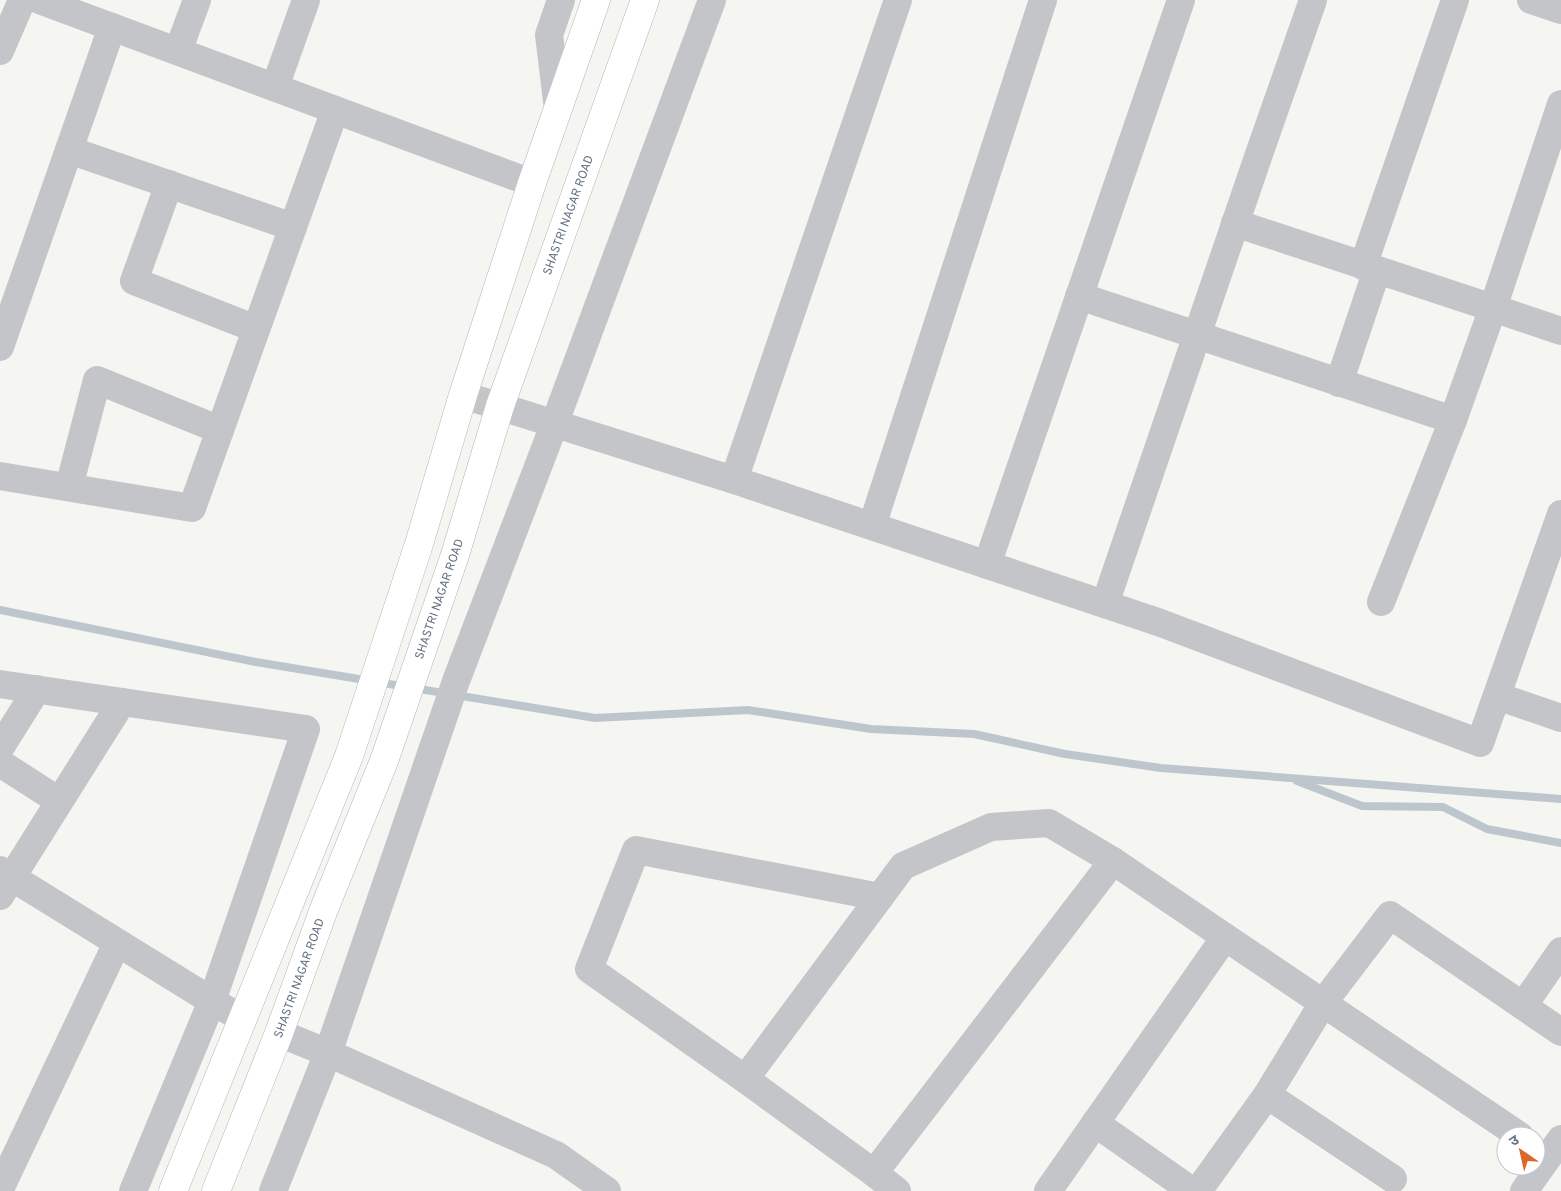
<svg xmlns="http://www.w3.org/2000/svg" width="1561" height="1191" font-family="Overpass,'Noto Sans Devanagari',sans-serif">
  <rect width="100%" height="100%" fill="#f5f5f1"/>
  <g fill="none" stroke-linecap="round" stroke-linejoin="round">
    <g stroke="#bec6cd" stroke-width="8">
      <path d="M0,610l256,52 339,56 153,-8 123,19 103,5 91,20 96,14 400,31"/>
      <path d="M1297,781l65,25 81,1 44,22 74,14"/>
    </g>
    <defs>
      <g id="highway">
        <path d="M173,1191l176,-435 70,-212 44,-149 69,-212 64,-183"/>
        <path d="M216,1191l63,-158 45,-124 60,-148 71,-206 45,-149 145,-406"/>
      </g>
    </defs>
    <use href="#highway" stroke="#b3b6b9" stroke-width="29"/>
    <g stroke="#c3c5c9" stroke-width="28">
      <path d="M39,0l493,183"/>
      <path d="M1531,0l30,10"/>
      <path d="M0,51l22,-51"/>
      <path d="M178,51l19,-51"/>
      <path d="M275,87l31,-87"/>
      <path d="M1561,104l-68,204 68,23"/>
      <path d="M558,109l-9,-74 12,-35"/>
      <path d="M69,150l224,77"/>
      <path d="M169,184l-35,97 122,48"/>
      <path d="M1363,266l92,-266"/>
      <path d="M1079,296l374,124 40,-112 -258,-85"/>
      <path d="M0,347l112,-320"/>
      <path d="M1339,383l38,-113"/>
      <path d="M463,395l271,85 424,142 322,121 81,-229"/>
      <path d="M0,476l192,32 143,-398"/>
      <path d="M734,480l164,-480"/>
      <path d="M69,487l28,-107 123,50"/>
      <path d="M872,526l171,-526"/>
      <path d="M987,565l194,-565"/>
      <path d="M1381,602l72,-182"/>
      <path d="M1105,604l153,-447 55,-157"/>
      <path d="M0,684l306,45 -94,272 -79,190"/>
      <path d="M1497,696l64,22"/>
      <path d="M0,748l37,-59"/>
      <path d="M0,763l59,38"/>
      <path d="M0,870l212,131 31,18"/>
      <path d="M0,896l122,-194"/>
      <path d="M1523,1006l38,-55"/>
      <path d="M279,1033l49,20 228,102 51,36"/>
      <path d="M745,1079l-156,-110 47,-119 244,47"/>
      <path d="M1267,1095l56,-92 67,-88 171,117"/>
      <path d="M1095,1123l97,68"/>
      <path d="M874,1173l-129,-94 158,-213 88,-39 58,-4 64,38"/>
      <path d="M0,1189l117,-246"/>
      <path d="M273,1191l55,-138 128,-372 98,-256 158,-425"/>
      <path d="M897,1191l-23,-18 239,-312 112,76"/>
      <path d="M1048,1191l177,-254 295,199"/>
      <path d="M1198,1191l69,-96 126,84"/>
      <path d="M1524,1191l37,-52"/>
    </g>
    <use href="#highway" stroke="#fff" stroke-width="28"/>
  </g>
  <g text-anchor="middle" stroke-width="5" stroke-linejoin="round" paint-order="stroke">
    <g font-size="12" fill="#657282" stroke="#fff">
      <text transform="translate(568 215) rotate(-70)" y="4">SHASTRI NAGAR ROAD</text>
      <text transform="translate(439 599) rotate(-71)" y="4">SHASTRI NAGAR ROAD</text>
      <text transform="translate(299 978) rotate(-70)" y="4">SHASTRI NAGAR ROAD</text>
    </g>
  </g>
  <g transform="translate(1521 1151) rotate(326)"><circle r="24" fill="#ffffff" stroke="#c1c7cd"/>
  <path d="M0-4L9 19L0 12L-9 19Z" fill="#de6629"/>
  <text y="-8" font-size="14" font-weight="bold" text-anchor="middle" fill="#657282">उ</text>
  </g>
</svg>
